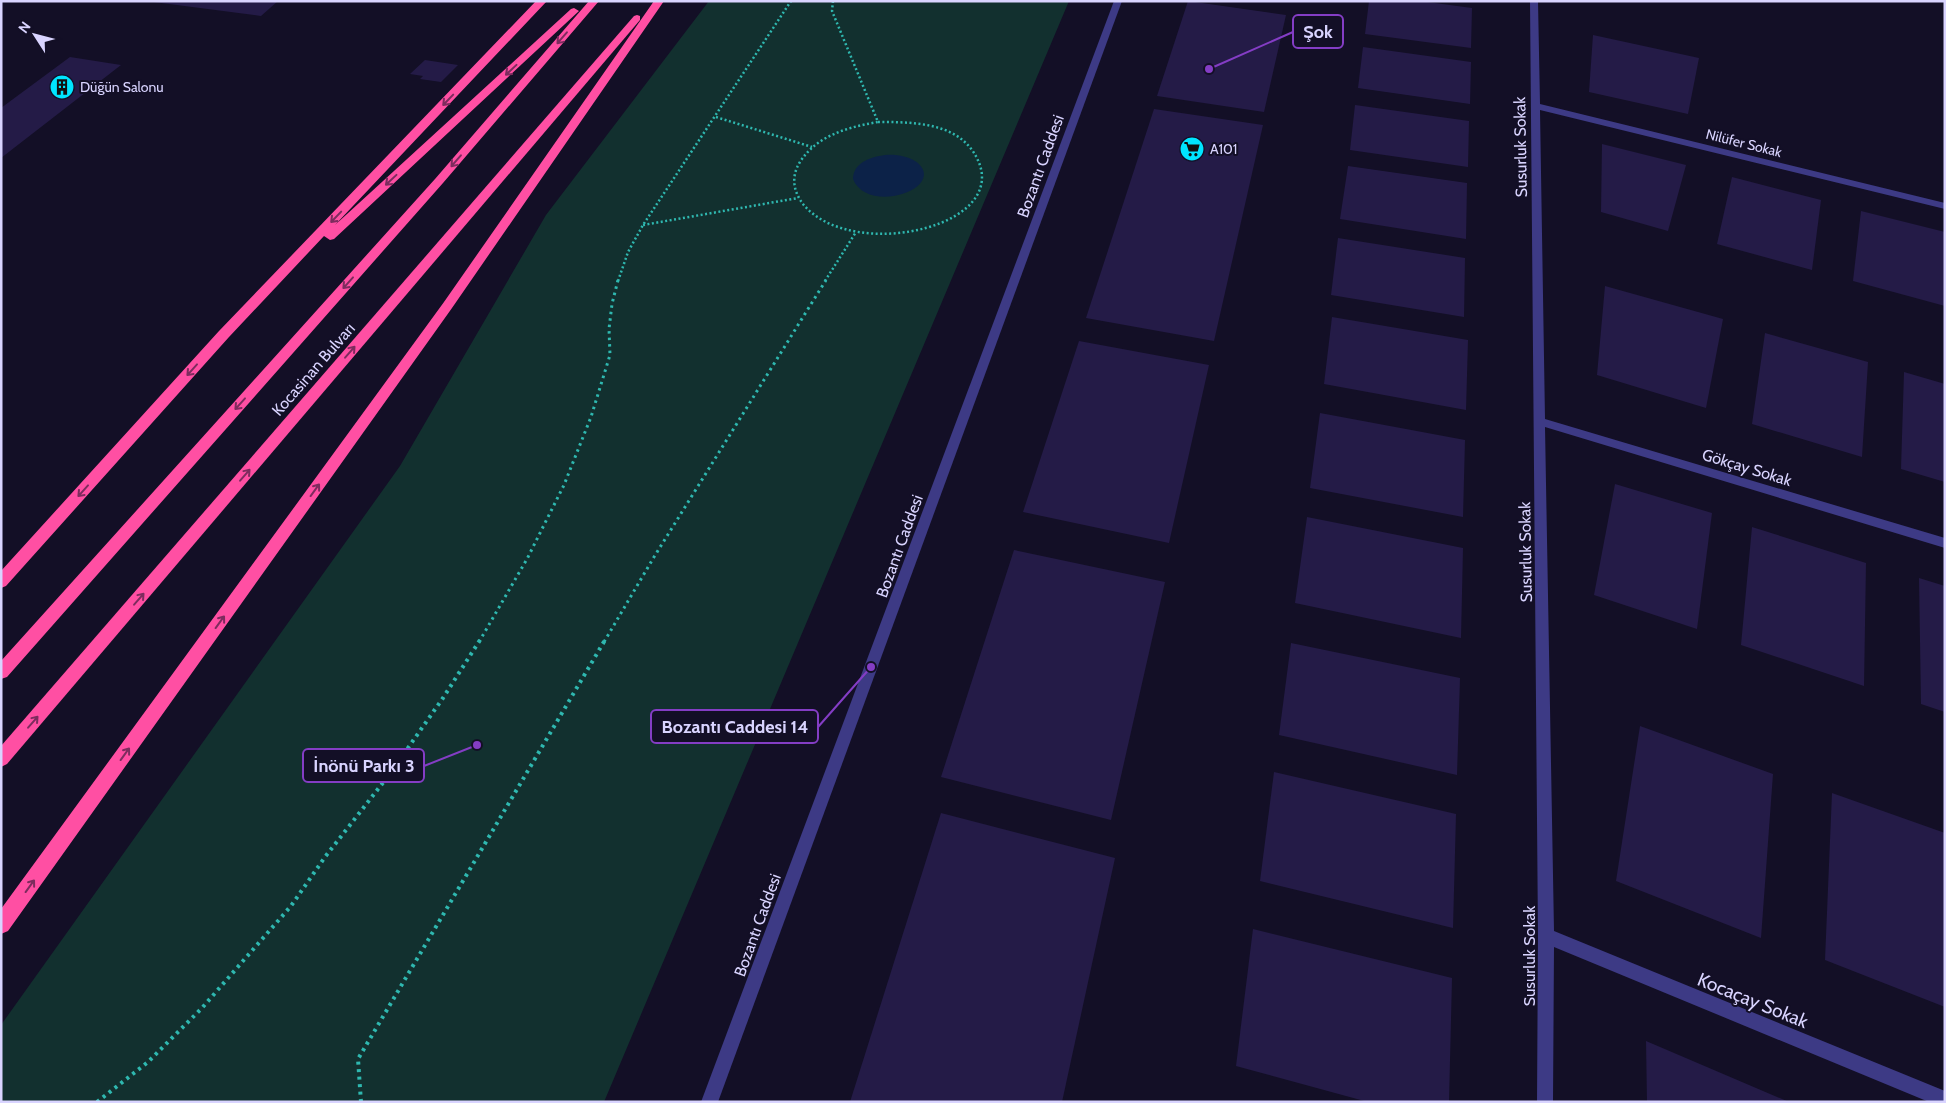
<svg xmlns="http://www.w3.org/2000/svg" width="1946" height="1103" font-family="Cabin,sans-serif">
  <rect width="100%" height="100%" fill="#130f26"/>
  <path fill="#12302f" d="M709,1h360l-465,1101h-603v-77l399,-559 146,-251z"/>
  <path fill="#0c2248" d="M885,155c10,-1 24,1 33,8 28,26 -51,52 -65,16 0,-16 17,-22 32,-24z"/>
  <g fill="#241b47">
    <path d="M146,1h132l-17,15z"/>
    <path d="M1188,1l98,14 -22,97 -107,-16z"/>
    <path d="M1369,1h51l52,7 -1,40 -106,-14z"/>
    <path d="M1593,35l106,23 -11,56 -99,-22z"/>
    <path d="M1363,47l108,15 -1,42 -112,-16z"/>
    <path d="M70,57l51,8 -120,93v-50z"/>
    <path d="M425,60l33,5 -17,17 -21,-3 3,-3 -13,-2z"/>
    <path d="M1355,105l114,16 -1,46 -118,-17z"/>
    <path d="M1154,109l109,16 -49,216 -128,-23z"/>
    <path d="M1602,144l84,21 -18,66 -67,-19z"/>
    <path d="M1348,166l119,17 -1,56 -126,-20z"/>
    <path d="M1732,177l89,23 -9,70 -95,-26z"/>
    <path d="M1861,211l84,21v74l-92,-25z"/>
    <path d="M1338,238l127,20 -1,59 -133,-22z"/>
    <path d="M1605,286l118,33 -17,89 -109,-33z"/>
    <path d="M1332,317l136,23 -2,70 -142,-26z"/>
    <path d="M1765,333l103,29 -6,95 -110,-33z"/>
    <path d="M1079,341l130,24 -40,178 -146,-31z"/>
    <path d="M1904,372l41,12v98l-44,-13z"/>
    <path d="M1320,413l145,27 -2,77 -153,-29z"/>
    <path d="M1615,484l97,29 -15,116 -103,-34z"/>
    <path d="M1307,517l156,31 -2,90 -166,-35z"/>
    <path d="M1752,527l114,36 -2,123 -123,-41z"/>
    <path d="M1014,550l151,32 -54,238 -170,-43z"/>
    <path d="M1919,578l26,8v126l-24,-8z"/>
    <path d="M1291,643l169,35 -3,97 -178,-40z"/>
    <path d="M1640,726l133,48 -12,164 -145,-57z"/>
    <path d="M1274,772l182,42 -3,114 -193,-47z"/>
    <path d="M1832,793l113,40v174l-120,-47z"/>
    <path d="M941,813l174,45 -53,244h-212z"/>
    <path d="M1253,929l199,49 -3,124h-81l-132,-36z"/>
    <path d="M1646,1041l143,61h-142z"/>
  </g>
  <g fill="none" stroke-linecap="round" stroke-linejoin="round">
    <g stroke="#2fb8b0" stroke-width="2.5" stroke-dasharray="2 2.5" stroke-linecap="butt">
      <path d="M833,1l-1,10 46,111"/>
      <path d="M716,117l96,30"/>
      <path d="M878,122c31,0 74,0 94,28 53,75 -120,115 -169,54 -10,-13 -12,-28 -3,-42 17,-27 49,-35 78,-40z"/>
      <path d="M643,225l155,-27"/>
      <path d="M618,281l10,-29 15,-27 148,-224"/>
      <path d="M825,281l31,-49"/>
    </g>
    <g stroke="#2fb8b0" stroke-width="3" stroke-dasharray="2.5 4" stroke-linecap="butt">
      <path d="M479,642l48,-83 37,-74 27,-68 19,-62 -1,-26 3,-25 6,-24"/>
      <path d="M604,642l50,-85 172,-277"/>
    </g>
    <g stroke="#2fb8b0" stroke-width="4" stroke-dasharray="3 4.5" stroke-linecap="butt">
      <path d="M97,1102l51,-40 54,-54 89,-102 34,-49 64,-82 54,-77 37,-58"/>
      <path d="M361,1102l-3,-43 247,-419"/>
    </g>
    <g fill="#3d3a85" fill-rule="evenodd">
      <path d="M1114,1h8l-404,1101h-17z"/>
      <path d="M1530,1h8l2,103 405,99v6l-405,-99 5,309 400,119v10l-400,-121 9,504 391,160v11h-16l-375,-155 -1,155h-16l1,-166z"/>
    </g>
    <g fill="#ff4fa3" fill-rule="evenodd">
      <path d="M536,1h11l-212,224 236,-216 3,-1 5,3 -245,228 -4,1 -6,-4 -95,101 -223,249 -5,2v-17l218,-240z"/>
      <path d="M589,1h10l-156,182 -436,494 -6,2v-18l434,-482z"/>
      <path d="M654,1h10l-212,307 -444,623 -7,3v-25l443,-607z"/>
      <path d="M637,15l3,1v4l-633,744 -6,3v-21l633,-730z"/>
    </g>
  </g>
  <defs><path id="oneway-shaft" d="M-6 0H5M1.5-3L5.5 0L1.5 3" fill="none" stroke-width="1.6" stroke-linecap="round" stroke-linejoin="round" transform="scale(1.25)"/></defs>
  <g stroke="#7d2c5e">
    <use href="#oneway-shaft" transform="translate(562 38) rotate(131)"/>
    <use href="#oneway-shaft" transform="translate(511 70) rotate(137)"/>
    <use href="#oneway-shaft" transform="translate(448 100) rotate(134)"/>
    <use href="#oneway-shaft" transform="translate(456 161) rotate(131)"/>
    <use href="#oneway-shaft" transform="translate(391 180) rotate(137)"/>
    <use href="#oneway-shaft" transform="translate(336 217) rotate(134)"/>
    <use href="#oneway-shaft" transform="translate(348 283) rotate(132)"/>
    <use href="#oneway-shaft" transform="translate(350 352) rotate(-49)"/>
    <use href="#oneway-shaft" transform="translate(192 370) rotate(132)"/>
    <use href="#oneway-shaft" transform="translate(240 404) rotate(132)"/>
    <use href="#oneway-shaft" transform="translate(245 475) rotate(-49)"/>
    <use href="#oneway-shaft" transform="translate(315 490) rotate(-54)"/>
    <use href="#oneway-shaft" transform="translate(83 491) rotate(132)"/>
    <use href="#oneway-shaft" transform="translate(139 599) rotate(-49)"/>
    <use href="#oneway-shaft" transform="translate(220 622) rotate(-54)"/>
    <use href="#oneway-shaft" transform="translate(33 722) rotate(-49)"/>
    <use href="#oneway-shaft" transform="translate(125 754) rotate(-54)"/>
    <use href="#oneway-shaft" transform="translate(30 886) rotate(-54)"/>
  </g>
  <defs>
    <symbol id="building-disc" viewBox="-11 -11 22 22"><circle r="9.5" fill="#00e5ff" stroke="#130f26"/><path d="M-4-6H4V6H1V3H-1V6H-4ZM-2.5-4.3h1.7v1.8h-1.7ZM.8-4.3h1.7v1.8H.8ZM-2.5-1h1.7V.8h-1.7ZM.8-1h1.7V.8H.8Z" fill="#111"/></symbol>
    <symbol id="supermarket-disc" viewBox="-11 -11 22 22"><circle r="9.5" fill="#00e5ff" stroke="#130f26"/><path d="M-6-5.5h2.5l.6 2H6L4.5 2H-2.5L-4.4-4H-6ZM-1.5 3.2a1.3 1.3 0 1 0 .1 0ZM3 3.2a1.3 1.3 0 1 0 .1 0Z" fill="#111"/></symbol>
  </defs>
  <g fill-rule="evenodd">
    <use href="#building-disc" x="48" y="73" width="28" height="28"/>
    <use href="#supermarket-disc" x="1178" y="135" width="28" height="28"/>
  </g>
  <g text-anchor="middle" stroke-width="4" stroke-linejoin="round" paint-order="stroke">
    <g font-size="14" fill="#d9d4ff" stroke="#130f26" text-anchor="start">
      <text x="80" y="92">Düğün Salonu</text>
      <text x="1210" y="154">A101</text>
    </g>
    <g font-size="14" fill="#d9d4ff" stroke="#130f26">
      <text transform="translate(1744 143) rotate(14)" y="5">Nilüfer Sokak</text>
    </g>
    <g font-size="16" fill="#d9d4ff" stroke="#130f26">
      <text transform="translate(1520 147) rotate(-91)" y="6">Susurluk Sokak</text>
      <text transform="translate(1040 166) rotate(-70)" y="6">Bozantı Caddesi</text>
      <text transform="translate(313 369) rotate(-49)" y="6">Kocasinan Bulvarı</text>
      <text transform="translate(1747 467) rotate(17)" y="6">Gökçay Sokak</text>
      <text transform="translate(899 546) rotate(-70)" y="6">Bozantı Caddesi</text>
      <text transform="translate(1525 552) rotate(-91)" y="6">Susurluk Sokak</text>
      <text transform="translate(757 925) rotate(-70)" y="6">Bozantı Caddesi</text>
      <text transform="translate(1529 956) rotate(-90)" y="6">Susurluk Sokak</text>
    </g>
    <g font-size="19" fill="#d9d4ff" stroke="#130f26">
      <text transform="translate(1753 1000) rotate(22)" y="7">Kocaçay Sokak</text>
    </g>
  </g>
  <path fill="none" stroke="#843dc5" stroke-width="2" d="M1209 69L1293 32M871 667L818 727M477 745L424 766"/>
  <g fill="#843dc5" stroke="#130f26" stroke-width="2">
    <circle cx="1209" cy="69" r="5"/>
    <circle cx="871" cy="667" r="5"/>
    <circle cx="477" cy="745" r="5"/>
  </g>
  <g fill="#130f26" stroke="#843dc5" stroke-width="2">
    <rect x="1293" y="15" width="50" height="33" rx="5"/>
    <rect x="651" y="710" width="167" height="33" rx="5"/>
    <rect x="303" y="749" width="121" height="33" rx="5"/>
  </g>
  <g font-size="18" text-anchor="middle" font-weight="bold" fill="#d9d4ff">
    <text x="1318" y="38">Şok</text>
    <text x="735" y="733">Bozantı Caddesi 14</text>
    <text x="364" y="772">İnönü Parkı 3</text>
  </g>
  <rect width="1946" height="1103" fill="none" stroke="#d9d4ff" stroke-width="5"/>
  <g transform="translate(35 35) rotate(306)" stroke="#130f26" stroke-width="4" paint-order="stroke">
  <path d="M0-4L9 19L0 12L-9 19Z" fill="#d9d4ff"/>
  <text y="-8" font-size="14" font-weight="bold" text-anchor="middle" fill="#d9d4ff">N</text>
  </g>
</svg>
